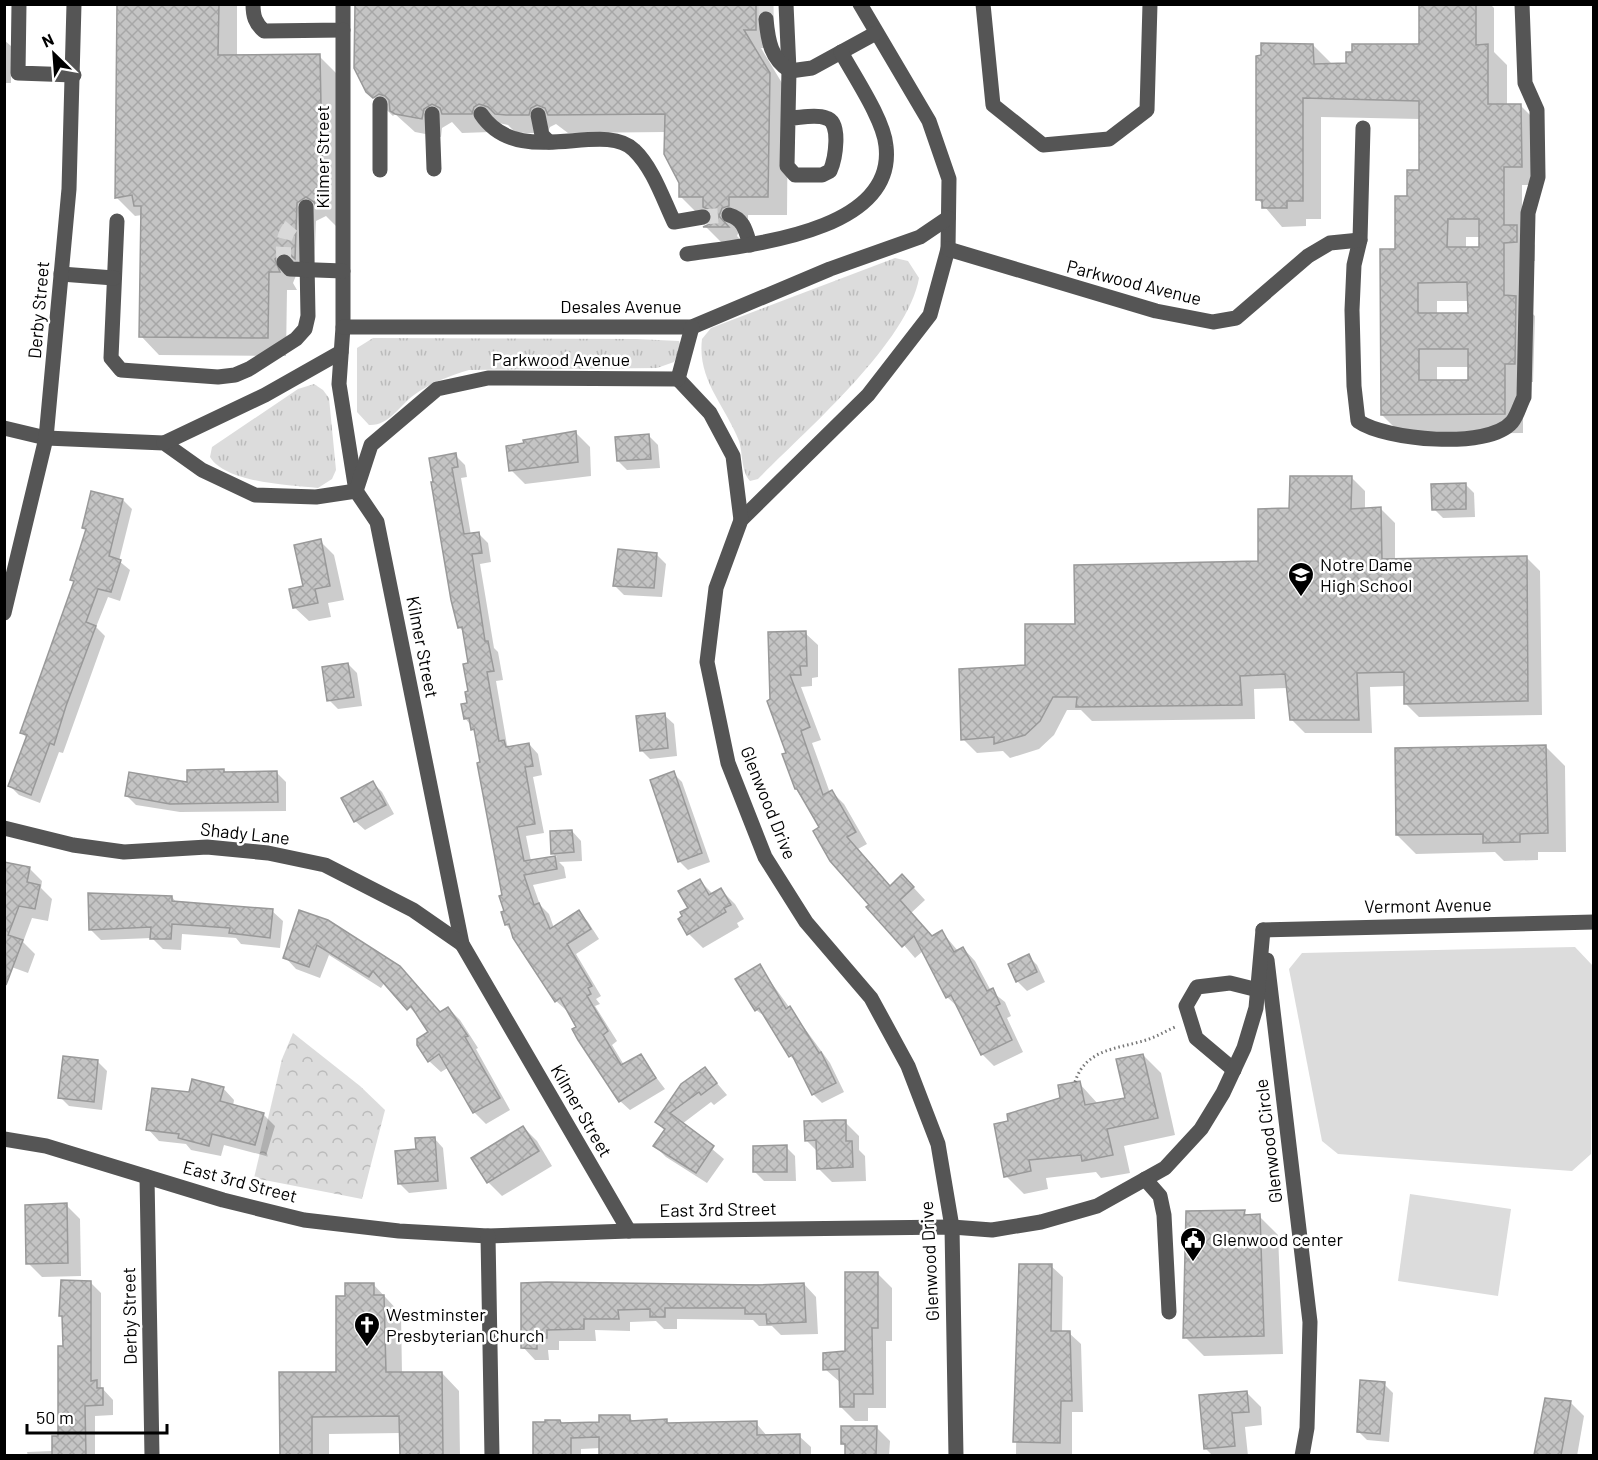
<svg xmlns="http://www.w3.org/2000/svg" width="1598" height="1460" font-family="Barlow,sans-serif">
  <defs>
    <pattern id="grass-tufts" width="24" height="20" patternUnits="userSpaceOnUse" patternTransform="scale(1.5)"><rect width="24" height="20" fill="#dcdcdc"/><path d="M3 7l-1-3M5 7V3M7 7l1-3M15 17l-1-3M17 17v-4M19 17l1-3" fill="none" stroke="#bbb"/></pattern>
    <pattern id="park-crowns" width="20" height="18" patternUnits="userSpaceOnUse" patternTransform="scale(1.5)"><rect width="20" height="18" fill="#dcdcdc"/><path d="M2 6a3 3 0 1 1 6 0M12 15a3 3 0 1 1 6 0" fill="none" stroke="#bbb"/></pattern>
    <pattern id="building-cross-hatch" width="8" height="8" patternUnits="userSpaceOnUse" patternTransform="scale(1.5)"><rect width="8" height="8" fill="#c4c4c4"/><path d="M0 0l8 8M0 8l8-8" fill="none" stroke="#a7a7a7"/></pattern>
  </defs>
  <rect width="100%" height="100%" fill="#fff"/>
  <g fill="url(#grass-tufts)">
    <path d="M895,258l13,3 11,17c-11,65 -114,153 -161,201l-8,2c-9,-10 -7,-27 -11,-40 -14,-36 -42,-61 -37,-102l9,-11z"/>
    <path d="M373,338l263,1 43,2 3,8 -8,13 -17,6 -188,2c-20,6 -39,13 -55,25 -15,11 -25,31 -45,30l-12,-13v-64z"/>
    <path d="M314,384l9,6 6,8 7,72 -4,9 -14,9c-29,-3 -92,-5 -108,-31l2,-10 86,-58z"/>
  </g>
  <path fill="url(#park-crowns)" d="M293,1033l67,53 25,24 -23,89 -108,-21 28,-119z"/>
  <g fill="#dcdcdc">
    <path d="M1575,947l18,19 -2,188 -19,17 -234,-17 -16,-13 -33,-172 13,-16z"/>
    <path d="M1410,1194l101,15 -13,87 -100,-15z"/>
  </g>
  <g fill="#0003" fill-rule="evenodd">
    <path d="M118,4h119v53l82,-1 19,19 -2,151 -10,-10 -10,5 -2,55 -17,-3 -4,10 4,7h-10l-1,66 -127,-1 -18,-19 1,-121 -7,1 -19,-19z"/>
    <path d="M356,4h417l1,44h-13l27,45 -1,122h-39v9l-7,2 -4,10 9,9h-22l-18,-18 5,-2 3,-9 -15,-1 -19,-19 1,-13 -15,-51 -98,1 -12,-9 -6,3 -3,6h-21l-11,-1 -7,-7 -9,-2 -9,9 -28,1 -10,-11 -10,6 -1,9 -26,-5 -20,-18 -2,2 -26,-25z"/>
    <path d="M1421,4h69l4,4v44l13,13v41h14l19,19v60h-18v47l13,13v16h-13v43l13,12 -2,66h-10v51l-122,1 -19,-19 15,-165 12,-53 11,-26v-52l-99,-2v102h-15v7l-24,1 -24,-28 55,-154 19,19 15,1 74,-20zM1466,237h14v12h-14zM1437,301h32v14h-32zM1437,367h32v14h-32z"/>
    <path d="M4,40l7,6v37h-7z"/>
    <path d="M576,433l14,14 1,29 -66,8 -14,-14z"/>
    <path d="M649,436l9,9 2,23 -33,2 -9,-9z"/>
    <path d="M455,455l10,10 2,12 -6,1 10,57 7,-2 10,10 3,19 -11,2 14,84 4,4 5,28 -7,1 11,64 3,3 19,-4 9,10 4,21 -9,2 11,56 -18,3 5,25 26,-4 -5,-4 20,-22 9,10 1,20 -23,1 5,5 2,11 -33,7 7,20 9,9 5,14 24,-16 10,10 11,17 -23,15 25,42 -5,3 4,5 -5,2 22,35 -5,4 12,20 16,-9 25,33 -35,21 -10,-9 -52,-92 -2,1 -10,-9 -50,-77 -30,-192 -11,-14 5,-26v-28l-5,-31 -6,-6 -24,-125z"/>
    <path d="M1351,477l14,14v18h16l14,14v37l131,-3 14,14 2,144 -123,2 -14,-14v-17l-35,1 2,46h-67l-14,-14 -3,-31 -34,1 1,30 -163,2 -11,-11h-14l-13,25 -15,14 -29,9 -7,-7 -26,2 -14,-14 63,-72 50,-41 183,-64 31,-53z"/>
    <path d="M1465,484l9,9 1,24 -32,1 -9,-9z"/>
    <path d="M123,500l9,9 -13,52 11,9 -10,31 -12,-4 -12,30 9,9 -42,117 -4,-1 -19,51 -21,-8 -9,-9 17,-48 -5,-5 53,-150 -3,-4 15,-48 -3,-3z"/>
    <path d="M320,541l14,14 10,45 -16,3 3,14 -22,4 -15,-14 11,-20z"/>
    <path d="M657,555l9,9 -4,33 -38,-2 -9,-9z"/>
    <path d="M805,633l13,12v32l-6,1v8l-11,1 20,53 -9,3 18,50 2,-1 12,12 23,40 -9,5 33,38 11,-11 12,12 11,12 -14,13 21,24 10,-5 16,19 5,-3 12,13 16,30 14,11 6,14 -4,2 16,34 -29,14 -12,-12 -22,-45 -13,-12 -24,-46 -8,7 -84,-98 -10,-32 -25,-39 -25,-89z"/>
    <path d="M348,664l9,9 5,33 -24,3 -9,-9z"/>
    <path d="M664,715l10,9 3,32 -27,3 -9,-9z"/>
    <path d="M1546,747l19,19 1,86h-28v8l-34,1 -9,-9 -79,2 -19,-19z"/>
    <path d="M224,770l3,3h50l9,9v29l-106,1 -44,-7 -9,-9 62,-13z"/>
    <path d="M673,773l9,9 28,80 -22,8 -9,-9z"/>
    <path d="M373,783l9,9 12,22 -29,16 -10,-9 -12,-22z"/>
    <path d="M4,863l25,5 13,13 -1,7 11,11 -4,22 -16,-3 -9,24 12,12 -7,19 -22,-8 -2,5z"/>
    <path d="M700,881l13,13 8,-4 14,14 9,15 -7,4 2,4 -36,21 -14,-14 1,-26z"/>
    <path d="M172,897l5,6 95,8 11,10 -3,27 -39,-4 -5,-6 -54,-4 -1,16 -18,-1 -11,-11 -51,2 -11,-11z"/>
    <path d="M300,912l99,55 42,46 7,-5 12,12 18,28 -2,1 34,61 -24,14 -12,-12 -25,-45 -8,5 -12,-11 1,-29 -9,-13 -36,-37 -4,6 -52,-33 -9,23 -24,-9 -11,-12z"/>
    <path d="M1028,956l9,9 8,17 -18,9 -10,-10 -7,-17z"/>
    <path d="M759,966l71,97 14,29 -22,11 -9,-9 -14,-30 -9,-8 -23,-38 -11,-8z"/>
    <path d="M1143,1055l18,18 14,62 -51,11 6,27 -29,5 -5,-6 -50,6 2,11 -24,5 -18,-18 4,-54 52,-23 17,-16 19,21 28,-5z"/>
    <path d="M98,1062l9,9 -5,39 -33,-4 -9,-9z"/>
    <path d="M705,1069l22,26 -13,10 -3,-3 -29,22 42,35 -17,24 -41,-26 -11,-11 10,-15 -8,-9z"/>
    <path d="M223,1088l11,12 -1,6 30,8 12,12 -9,30 -42,-11 -3,11 -30,-6 -5,-6 -27,-3 -11,-12 42,-35z"/>
    <path d="M845,1122l14,14v14l6,6 1,25 -34,1 -14,-14v-16l-12,-12z"/>
    <path d="M523,1127l14,14 15,25 -50,30 -14,-14z"/>
    <path d="M434,1138l9,10 4,41 -38,4 -10,-10 18,-32z"/>
    <path d="M786,1147l9,9 1,25h-32l-9,-9z"/>
    <path d="M66,1205l14,14 1,57 -39,1 -14,-14z"/>
    <path d="M1244,1212l4,4h11l19,19 5,119 -79,2 -19,-19z"/>
    <path d="M1051,1266l12,11 -1,56h7l12,11 2,68h-11v44h-56l1,-124h2z"/>
    <path d="M878,1274l14,14v53h-6v67h-18v13h-13l-14,-14v-24l-16,-14 22,-17z"/>
    <path d="M91,1283l10,10v94l12,13v15l-18,1v40h-67l-1,-4 26,-1 7,-14 4,-89v-29l-3,-4z"/>
    <path d="M373,1284l28,30 1,60 40,-1 17,18 1,65h-59v-23l-72,1v22h-47l-1,-82 57,-1 8,-76z"/>
    <path d="M522,1284h282l12,13 2,37 -37,1 -9,-9h-13l-6,-6 -76,-1v10h-13l-8,-8 -26,1v9l-35,-1 1,11h-37v9h-11l1,10h-14l-12,-13z"/>
    <path d="M1384,1384l9,9 -4,49 -22,-2 -9,-9z"/>
    <path d="M1247,1393l14,14 1,18 -17,2 3,29h-35l-8,-8z"/>
    <path d="M1570,1402l14,14 -7,40h-41l4,-34z"/>
    <path d="M629,1417l5,5 32,-1 4,3 86,-1 11,13h32l12,11v9h-210v-8l-20,1v7l-46,-1 25,-34 2,3h38z"/>
    <path d="M876,1427l14,14 -1,15h-42v-8l-5,-5z"/>
  </g>
  <g fill="url(#building-cross-hatch)" stroke="#999" stroke-width="1.5" fill-rule="evenodd">
    <path d="M117,4h102l-1,51 102,-1 3,154 -7,-1 -2,-5 -8,-5 -9,6 -2,56 -7,-6h-6l-7,6 5,13h-11l-1,66 -129,-1 2,-131h-7l-2,-11 -17,3z"/>
    <path d="M355,4h401v26h-12l26,43 -2,124h-39v9l-7,2 -3,8 10,11h-26l7,-3 3,-8 -3,-6 -7,-3v-10h-24v-14l-15,-29 1,-40 -117,1 -3,-7 -8,-3 -6,3 -2,7h-23l-11,-1 -7,-7 -9,-3 -5,3 -2,7h-30l-2,-6 -8,-4 -8,5 -2,10 -27,-5 -5,-3 -1,-11 -4,-4 -6,-2 -6,4 -7,-6 -12,-24z"/>
    <path d="M1419,4h57v41l12,-1v60h33l1,63h-18v58h13v17l-13,1v52l12,1 -1,68h-10v50l-124,1 -1,-166h15v-53h12v-26h12v-69l-116,-3v103h-16v7h-25v-8h-6v-144l5,-1v-12l52,1 1,20 32,-1v-11h6v-8h67zM1448,219h31v28h-32zM1467,282l1,31h-50v-30zM1419,349h49v31h-49z"/>
    <path d="M576,431l2,31 -69,9 -3,-25 18,-3 -1,-3z"/>
    <path d="M649,434l2,25 -34,2 -2,-24z"/>
    <path d="M456,453l2,14 -6,1 12,66 15,-2 3,21 -10,1 13,87h3l6,30 -7,1 12,69 5,-1 2,7 23,-4 4,23 -8,1 10,57 -18,3 7,34 31,-5 2,13 -33,6 10,30 5,-2 11,26 29,-19 12,19 -24,15 25,42 -4,2 3,6 -4,2 21,35 -5,4 18,30 20,-11 15,24 -37,24 -41,-62 -6,-11 4,-2 -16,-29 -5,4 -42,-64 -4,-14 -4,1 -4,-13 3,-1 -5,-15 3,-1 -25,-132 3,-1 -6,-33 -3,1 -2,-12 -5,1 -3,-15 6,-1 -2,-11 3,-1 -5,-27 5,-1 -6,-36 -4,1 -7,-28 -20,-118h2l-4,-24z"/>
    <path d="M1290,476h62l-1,33 30,-2 1,52 145,-3 1,145 -124,3v-32l-47,1 2,47h-69l-5,-46 -45,2 2,29 -166,2 1,-10h-24l-13,24 -15,14 -31,9v-7l-33,3 -2,-71 66,-4v-41h50l-1,-59 184,-4v-52l31,-1z"/>
    <path d="M1466,483v26l-34,1 -1,-26z"/>
    <path d="M91,491l32,8 -14,57 12,4 -10,32 -13,-3 -12,33 10,4 -30,80 -12,39 -4,-2 -19,52 -23,-9 19,-51 -7,-2 54,-152 -4,-1 16,-51 -4,-1z"/>
    <path d="M321,539l9,47 -15,3 3,14 -25,5 -4,-19 14,-3 -9,-41z"/>
    <path d="M618,549l39,4 -3,35 -41,-2z"/>
    <path d="M806,631l1,35h-7l1,9h-11l20,52 -9,4 22,64 9,-5 24,42 -9,5 43,49 12,-12 12,13 -14,13 32,36 10,-6 12,22 9,-5 24,44 6,-3 7,16 -4,2 16,34 -31,15 -30,-60 -5,3 -32,-62 -12,11 -36,-40 3,-2 -39,-44 -17,-30 6,-4 -22,-38h-2l-13,-35 4,-1 -19,-52 3,-2 -2,-67z"/>
    <path d="M348,663l6,34 -27,4 -5,-34z"/>
    <path d="M665,713l3,35 -28,3 -4,-35z"/>
    <path d="M1546,745l2,88 -28,1v8l-37,1v-9l-87,1 -1,-87z"/>
    <path d="M224,769v3l53,-1 1,31 -108,2 -45,-8 4,-24 58,10v-12z"/>
    <path d="M674,771l28,82 -24,9 -28,-82z"/>
    <path d="M373,781l13,24 -32,17 -13,-24z"/>
    <path d="M572,830l2,22 -23,2 -1,-23z"/>
    <path d="M4,862l26,5 -3,15 13,3 -5,24 -16,-3 -11,29 15,5 -17,45z"/>
    <path d="M700,879l9,16 12,-7 10,17 -7,3 2,4 -39,23 -9,-16 4,-3 -2,-4 8,-4 -10,-17z"/>
    <path d="M88,893l84,3v5l101,8 -3,29 -41,-5 1,-5 -58,-4 -1,15h-21l1,-12 -62,3z"/>
    <path d="M299,910l29,10 72,46 40,46 8,-5 20,29 -3,1 35,61 -27,15 -34,-59 -11,8 -11,-17v-6l11,-7 -17,-26 -4,4 -34,-39 -4,6 -52,-32 -8,22 -26,-9z"/>
    <path d="M1029,954l8,18 -21,10 -8,-18z"/>
    <path d="M760,964l26,45 4,-3 29,47 2,-1 15,31 -24,12 -20,-40 -3,2 -30,-49 -4,3 -20,-32z"/>
    <path d="M1143,1054l15,64 -51,11 6,26 -31,6 -1,-6 -52,5 2,11 -27,6 -10,-53 14,-3 -1,-7 53,-16 -2,-13 22,-4 5,24 40,-7 -9,-39z"/>
    <path d="M63,1056l35,4 -4,42 -36,-4z"/>
    <path d="M705,1067l12,16 -16,12 -2,-3 -29,21 44,33 -18,27 -43,-27 12,-17 -10,-7 26,-38z"/>
    <path d="M192,1079l32,8 -4,14 44,12 -9,32 -43,-11 -3,12 -31,-8 1,-4 -33,-4 6,-42 37,4z"/>
    <path d="M835,1120h11v21h6l1,26 -36,2 -1,-29 -11,1 -1,-20z"/>
    <path d="M523,1126l16,25 -52,32 -16,-25z"/>
    <path d="M435,1137l3,44 -40,3 -3,-33 21,-2 -1,-11z"/>
    <path d="M787,1145v27h-34v-26z"/>
    <path d="M67,1203l1,60 -42,1 -1,-59z"/>
    <path d="M1245,1210l-1,5 16,-1 4,122 -81,2 3,-127z"/>
    <path d="M1019,1264h33l-1,67h19l2,70h-11l-1,42 -47,-1z"/>
    <path d="M845,1272h33v56h-6l1,66h-19v13h-14l-1,-38 -16,1v-17l22,-2z"/>
    <path d="M61,1280l30,1v100l6,-1v8h6v17l-18,1 1,49h-34v-19h6v-90h5l-1,-30h-3z"/>
    <path d="M547,1282l209,3 48,-2 2,39 -39,2 -1,-10h-21v-6h-80v9h-15v-8l-32,1 1,9h-35v10l-37,1v8h-10v11l-16,-1v-65z"/>
    <path d="M345,1283h29v12h10l2,77h56l1,83h-43l-1,-39 -87,1v38h-32l-1,-83h57v-76h9z"/>
    <path d="M1360,1380l25,2 -5,52 -23,-2z"/>
    <path d="M1247,1391l2,21 -17,1 3,33 -31,3 -5,-54z"/>
    <path d="M1545,1398l26,3 -10,54h-27z"/>
    <path d="M599,1415h31v6l37,-2v4l90,-2v14l43,-1v21h-201v-18l-28,1v17h-38v-33h12v-2h15l1,3 38,-1z"/>
    <path d="M841,1426h36l-1,29h-31v-11h-4z"/>
  </g>
  <g fill="none" stroke-linecap="round" stroke-linejoin="round">
    <g stroke="#d9d9d9" stroke-width="15" stroke-dasharray="15 8" stroke-linecap="butt">
      <path d="M766,19v-15"/>
      <path d="M703,217l26,-2"/>
      <path d="M284,262c-1,-18 -2,-28 12,-41"/>
    </g>
    <path stroke="#777" stroke-width="3" stroke-dasharray="1.5 3" stroke-linecap="butt" d="M1075,1082c11,-35 46,-33 74,-43 9,-3 17,-8 26,-12"/>
    <g stroke="#555" stroke-width="15">
      <path d="M19,4l-1,69 56,2"/>
      <path d="M253,4c0,12 2,19 11,27l79,-1v-26"/>
      <path d="M786,4l3,66 -2,96 8,9h27l8,-4c5,-11 12,-49 -4,-53 -10,-4 -27,0 -38,0"/>
      <path d="M860,4l69,117 20,58 -1,70 -18,66 -62,80 -127,125 -25,68 -9,74 21,101 37,94 41,65 65,76 37,68 30,78 14,83 4,229"/>
      <path d="M983,4l10,101 50,40 66,-6 38,-29 3,-106"/>
      <path d="M766,19c2,22 5,40 24,52l22,-3 64,-35"/>
      <path d="M343,30v297l-4,57 17,107 21,31 85,422 167,287"/>
      <path d="M380,104v66"/>
      <path d="M432,114l2,55"/>
      <path d="M481,114c38,57 122,5 153,36 19,18 29,49 40,72l29,-5"/>
      <path d="M538,115l4,20 7,7"/>
      <path d="M1363,128l-3,112 -6,25 -2,45 2,76 4,35c27,19 130,29 154,1 5,-6 8,-17 12,-25l4,-184 10,-36 -1,-67 -12,-27 -3,-79"/>
      <path d="M729,215c15,4 17,17 21,30"/>
      <path d="M117,221l-6,137 10,12 97,7 17,-2 14,-6 47,-30 9,-10 3,-13 -2,-109"/>
      <path d="M948,249l208,62 57,11 23,-4 72,-62 22,-13 30,-3"/>
      <path d="M687,254c60,-9 209,-21 199,-108 -2,-26 -32,-70 -45,-94"/>
      <path d="M284,262l6,7 53,2"/>
      <path d="M61,274l53,4"/>
      <path d="M343,327h349l138,-58 90,-32 28,-19"/>
      <path d="M678,379l32,34 23,43 8,64"/>
      <path d="M678,379l14,-52"/>
      <path d="M4,428l42,10 118,5 38,27 53,25 61,2 40,-6 15,-46 66,-56 51,-11 190,1"/>
      <path d="M164,443l101,-48 76,-43"/>
      <path d="M4,613l42,-175 23,-249 5,-185"/>
      <path d="M4,828l69,17 51,7 83,-5 61,6 57,12 88,45 49,34"/>
      <path d="M1263,930l331,-8"/>
      <path d="M1267,960l43,362 -3,106 -5,28"/>
      <path d="M1234,1070l-38,-32 -10,-32 11,-19 33,-4 28,7"/>
      <path d="M4,1139l42,7 177,54 81,20 95,11 89,5 141,-5 323,-4 40,3 49,-8 56,-16 68,-38 36,-39 22,-36 21,-45 12,-40 7,-78"/>
      <path d="M147,1177l5,279"/>
      <path d="M1145,1179l15,17 4,19 5,97"/>
      <path d="M488,1236l4,220"/>
    </g>
  </g>
  <defs>
    <symbol id="school-pin" viewBox="-11 -11 22 30"><path d="M0 17L-7.5 6A9.5 9.5 0 1 1 7.5 6Z" fill="#000" stroke="#fff"/><path d="M0-5L7-2L0 1L-7-2ZM-4 1L0 2.5L4 1V4Q0 6-4 4Z" fill="#fff"/></symbol>
    <symbol id="civic-pin" viewBox="-11 -11 22 30"><path d="M0 17L-7.5 6A9.5 9.5 0 1 1 7.5 6Z" fill="#000" stroke="#fff"/><path d="M-.6-6.5H3V-4.5H.6V-3L4-1V1h2V6H-6V1h2V-1L-.6-3ZM-1.2 2.5V6h2.4V2.5Z" fill="#fff"/></symbol>
    <symbol id="church-pin" viewBox="-11 -11 22 30"><path d="M0 17L-7.5 6A9.5 9.5 0 1 1 7.5 6Z" fill="#000" stroke="#fff"/><path d="M-1.2-6h2.4v3.5h3.3v2.4h-3.3V6h-2.4V-.1h-3.3v-2.4h3.3Z" fill="#fff"/></symbol>
  </defs>
  <g fill-rule="evenodd">
    <use href="#school-pin" x="1286" y="560" width="30" height="40"/>
    <use href="#civic-pin" x="1178" y="1225" width="30" height="40"/>
    <use href="#church-pin" x="352" y="1310" width="30" height="40"/>
  </g>
  <g text-anchor="middle" stroke-width="5" stroke-linejoin="round" paint-order="stroke">
    <g font-size="18" fill="#000" stroke="#fff">
      <text transform="translate(323 157) rotate(-90)" y="6">Kilmer Street</text>
      <text transform="translate(1134 283) rotate(14)" y="6">Parkwood Avenue</text>
      <text x="621" y="313">Desales Avenue</text>
      <text transform="translate(39 310) rotate(-85)" y="6">Derby Street</text>
      <text x="561" y="366">Parkwood Avenue</text>
      <text transform="translate(422 647) rotate(79)" y="6">Kilmer Street</text>
      <text transform="translate(768 803) rotate(68)" y="6">Glenwood Drive</text>
      <text transform="translate(245 834) rotate(6)" y="6">Shady Lane</text>
      <text transform="translate(1428 906) rotate(-1)" y="6">Vermont Avenue</text>
      <text transform="translate(581 1111) rotate(60)" y="6">Kilmer Street</text>
      <text transform="translate(1269 1141) rotate(-97)" y="6">Glenwood Circle</text>
      <text transform="translate(240 1182) rotate(15)" y="6">East 3rd Street</text>
      <text transform="translate(718 1210) rotate(-1)" y="6">East 3rd Street</text>
      <text transform="translate(930 1261) rotate(-93)" y="6">Glenwood Drive</text>
      <text transform="translate(130 1316) rotate(-91)" y="6">Derby Street</text>
    </g>
    <g font-size="18" fill="#000" stroke="#fff" text-anchor="start">
      <text x="1320" y="571">Notre Dame<tspan x="1320" dy="21">High School</tspan></text>
      <text x="1212" y="1246">Glenwood center</text>
      <text x="386" y="1321">Westminster<tspan x="386" dy="21">Presbyterian Church</tspan></text>
    </g>
  </g>
  <rect width="1598" height="1460" fill="none" stroke="#000000" stroke-width="12"/>
  <g transform="translate(54 54) rotate(335)" stroke="#ffffff" stroke-width="4.5" paint-order="stroke">
  <path d="M0-4.5L10 22L0 15L-10 22Z" fill="#000000"/>
  <text y="-9" font-size="16" font-weight="bold" text-anchor="middle" fill="#000000">N</text>
  </g>
  <path d="M27 1424v9h140v-9" fill="none" stroke="#000000" stroke-width="3"/>
  <text x="36" y="1424" font-size="18" fill="#000000" stroke="#ffffff" stroke-width="4.5" paint-order="stroke">50 m</text>
</svg>
